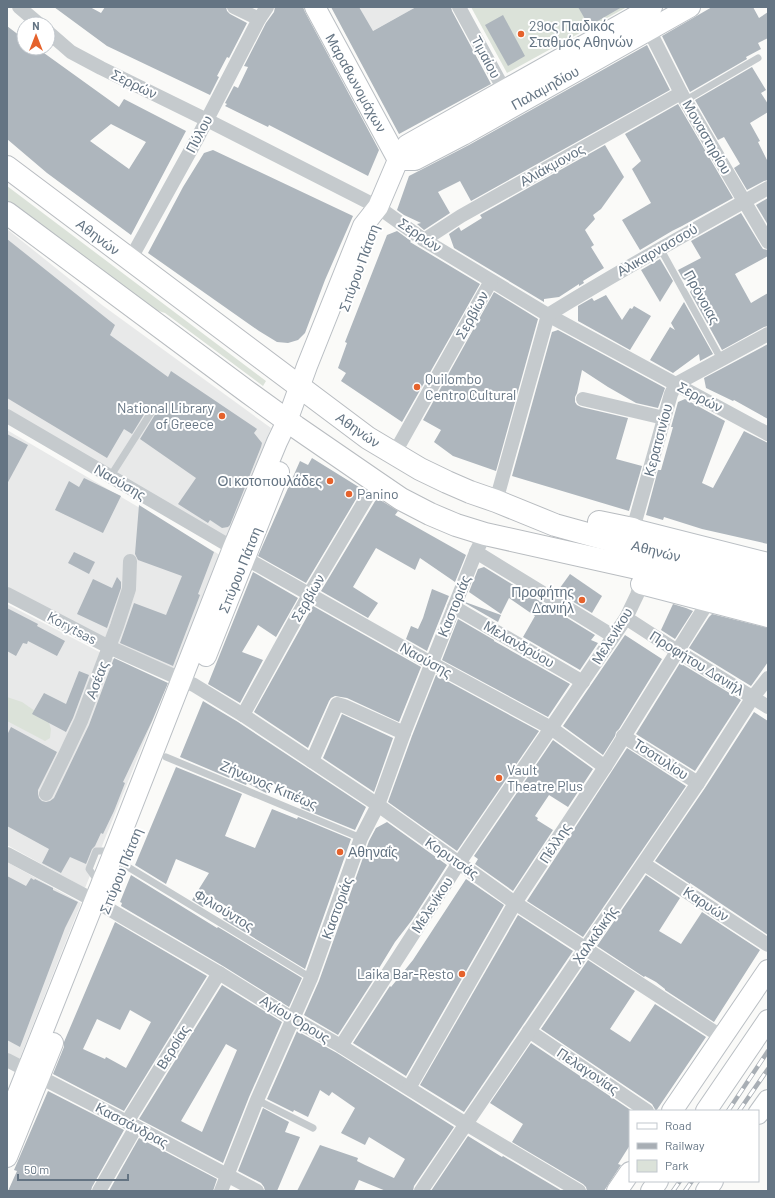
<svg xmlns="http://www.w3.org/2000/svg" width="775" height="1198" font-family="Barlow,sans-serif">
  <rect width="100%" height="100%" fill="#fafaf8"/>
  <g fill="#e8e9e9">
    <path d="M331,7h85l-65,36z"/>
    <path d="M7,229l95,76 169,123 -46,115 -218,-127z"/>
    <path d="M7,430l213,125 -45,117 -73,-34 -95,-51z"/>
    <path d="M7,604l104,54 56,27 -82,203 -78,-43z"/>
    <path d="M7,862l74,41 -63,160 -11,-6z"/>
  </g>
  <g fill="#dbe2d9">
    <path d="M471,7h156l-120,66z"/>
    <path d="M7,186l259,195 -3,5 -98,-73 -16,-5 -142,-107z"/>
    <path d="M7,697l15,5 26,18 3,9 -1,9 -5,3 -38,-20z"/>
  </g>
  <g fill="#aeb6bd" fill-rule="evenodd">
    <path d="M54,7h36l11,6 4,-6h121l1,4 3,3 17,9 -18,35 -2,-1 -10,19 2,1 -9,18 -103,-49z"/>
    <path d="M275,7h28l2,5 74,138 -11,26 -99,-51 -1,2 -43,-21 2,-2 -2,-1 9,-17 4,2 10,-21 -4,-1 22,-43 8,-11z"/>
    <path d="M331,7h28l14,24 43,-24h35l1,4 39,73 -92,50z"/>
    <path d="M578,7h44l-33,19z"/>
    <path d="M712,7h41l6,11 9,-6v26l-10,5 3,6 -15,8 1,2 -57,33 -28,-56z"/>
    <path d="M503,15l22,41 -17,10 -23,-41z"/>
    <path d="M7,26l17,13v9h13l82,59 5,-8 62,32 -55,104 -84,-62 -40,-34zM111,124l35,18 -17,27 -39,-28z"/>
    <path d="M647,45l23,45 -199,111 -11,-20 -22,11 12,21 -26,17 -7,-6 4,-1 -17,-8 -7,-5 12,-34 60,-31z"/>
    <path d="M752,67l14,23 -5,3 7,11v8l-18,11 10,18 -2,1 10,20v18l-4,1 -17,9 -13,-22 6,-4 -16,-27 -6,3 -23,-40z"/>
    <path d="M678,104l55,94 -51,28 -10,5 -32,19 -18,-30 29,-17 -19,-34 9,-8 -16,-27z"/>
    <path d="M605,145l19,32 -23,32 -8,6 2,4 -10,11 9,15 -3,2 13,21 -21,13 1,2 -5,3v-2l-20,13 -15,2v3l-90,-54 -5,-14 10,-7 2,4 21,-13 -2,-3z"/>
    <path d="M213,150l140,66 -28,64 -20,53 -7,7 -10,3 -11,-1 -18,-11 -111,-78 35,-66 21,-34z"/>
    <path d="M768,198v27l-12,-20z"/>
    <path d="M741,213l20,33 2,3 5,1v6l-33,18 16,29 17,-10v33l-4,1 -42,23 -32,-58 4,-6 -11,-7 -5,-9 23,-12 -10,-17z"/>
    <path d="M397,231l14,10 -1,1 70,42 -78,138 -61,-41 5,-8 -8,-5 9,-25 -2,-1 42,-107z"/>
    <path d="M7,239l108,86 -5,10 58,42 3,-6 86,58 -3,4 8,10 -1,4 -31,78 -2,2 -6,1 -12,-8 -2,3 -30,-19 18,-26 -56,-39 16,-26 1,-4 -3,-2 -4,-1 -2,2 -16,26 -8,-5 -17,29 -100,-60z"/>
    <path d="M660,259l13,22 -13,21 -19,-32z"/>
    <path d="M494,292l44,27 -42,152 -43,-15 -19,-14 7,-12 -18,-10z"/>
    <path d="M606,295l16,25 8,-12 2,1 2,-3 17,10 -21,34 -52,-29v-15l14,-8 2,3z"/>
    <path d="M684,302l29,52 -13,7 -1,-7 -26,19 -23,-13 20,-33 5,3 -4,-7z"/>
    <path d="M558,330l107,58 -7,20 -22,-5 -28,-16 -26,-17 -5,23 -2,4v5l2,3 4,2 47,11 -12,41 26,7 -13,45 -117,-35 40,-144z"/>
    <path d="M768,344v75l-34,-19 -1,1 -27,-13 -2,-10z"/>
    <path d="M685,399l40,22 -23,62 11,5 31,-57 24,12v101l-66,-15 -38,-12 -1,3 -17,-5 12,-45h3l12,-43h-2l7,-25z"/>
    <path d="M7,434l21,11 -21,39z"/>
    <path d="M312,458l50,31 -56,94 -48,-27 42,-95 8,4z"/>
    <path d="M84,478l37,18 -18,37 -48,-23 14,-29 10,6z"/>
    <path d="M377,498l21,13 -3,4 71,40 -11,27 -35,-24 -5,12 -39,-22 -23,39 25,16 -10,15 -47,-27z"/>
    <path d="M139,505l75,47 -16,42 2,1 -27,71 -53,-23 14,-40 32,12 16,-39 -44,-16 -3,-6z"/>
    <path d="M74,552l21,10 -6,12 -21,-11z"/>
    <path d="M484,567l111,68 -4,5 7,3 -18,27 -57,-33 12,-21 -26,-18 -8,16 -32,-22 9,-23z"/>
    <path d="M253,572l45,26 -22,39 -18,-12 -16,27 21,8 -23,43 -32,-19z"/>
    <path d="M570,574l32,22 -10,17 -35,-21z"/>
    <path d="M117,577l4,5v6l-14,40 -30,-14 16,-35 19,9z"/>
    <path d="M432,589l17,7 -22,55 -21,-12 5,-13 7,3 5,-11z"/>
    <path d="M465,602l36,13 -3,7 -33,-19z"/>
    <path d="M673,604l13,4 7,3 -18,28 -14,-9z"/>
    <path d="M313,606l108,61 -22,55 -52,-24 -12,-2 -4,2 -2,3 -21,47 -54,-36z"/>
    <path d="M7,608l31,16 -1,2 28,15 -8,15 -29,-15 -1,3 -4,-1 -7,13 -9,-5z"/>
    <path d="M712,614l56,14v34l-17,24 -62,-38 20,-31z"/>
    <path d="M458,619l36,21v1l76,43 -22,33 -106,-57z"/>
    <path d="M625,635l37,24 -43,70 -3,3 -1,4 -12,19 -40,-29z"/>
    <path d="M114,658l54,25 -16,38 -29,61 2,1 -11,28 -11,23 -2,-1 -6,13 -3,3 -6,15 -16,-7 -9,16 -19,-10 7,-14 -42,-23v-91l4,-8 46,25 -19,38v4l1,4 3,3 4,1 4,-1 4,-3 35,-73z"/>
    <path d="M680,663l61,37 -46,71 -59,-37z"/>
    <path d="M79,671l10,4 -16,43 -7,14 -34,-18 12,-21 22,11z"/>
    <path d="M436,675l103,56 -82,120 -69,-49 24,-66z"/>
    <path d="M203,701l35,21 128,85 -11,23 -54,-22 4,-11 -33,-14 -4,11 -21,-11 -1,2 -66,-28z"/>
    <path d="M754,712l14,9v214l-78,-52v1l-35,-23 50,-73z"/>
    <path d="M342,714l51,24 -19,54 -51,-34z"/>
    <path d="M553,740l40,29 -25,38 -19,-12 -14,21 3,2 -1,2 16,10 -40,61 -38,-27 3,-5 -4,-3z"/>
    <path d="M627,748l59,38 -103,151 -56,-36z"/>
    <path d="M176,767l66,27 -17,42 30,12 17,-39 25,10 1,-2 53,22 -46,130 -82,-50 6,-11 -19,-12 -7,11 -11,-7 17,-27 -33,-14 -10,25 -31,-19z"/>
    <path d="M387,822l60,43 -35,55 -17,22 -22,36 1,1 -36,56 -34,-20 15,-34 50,-140 7,-13z"/>
    <path d="M131,875l86,53 1,-1 84,51 -13,29 -66,-41 -102,-60 1,-3 -2,-1z"/>
    <path d="M646,875l34,23 -21,33 22,13 21,-32 58,38 -46,72 -49,-32v-1l-9,-7 -11,-6 -1,1 -47,-31z"/>
    <path d="M7,876l19,10 5,-8 3,2 1,-1 18,9v2l25,12 -13,26 -45,119 -13,-7z"/>
    <path d="M466,879l38,26 -98,171 -53,-33 37,-57 1,1 22,-27z"/>
    <path d="M518,915l55,36 -109,161 -44,-27z"/>
    <path d="M115,922l92,54 -83,135 -71,-37 11,-27v-5zM130,1010l21,12 -25,46 -20,-11 -1,2 -22,-10 14,-30 23,11z"/>
    <path d="M588,960l47,31 -25,38 20,13 25,-38 51,33 -50,74 -4,-7 -111,-75z"/>
    <path d="M222,985l60,37 -33,75 -26,66 -84,-44zM226,1044l11,6 -35,82 -21,-11z"/>
    <path d="M297,1031l40,22 117,74 -40,59 -1,5h-27l-27,-11 -5,11h-57l23,-46 38,13 -1,3 8,4 29,13 11,-19 -36,-22 -4,8 -24,-12 14,-25 -23,-16 -3,4 -9,-6 -12,27 -14,-7 -1,2 -26,-13z"/>
    <path d="M531,1043l101,68h-2v34l-12,19 3,1 -17,26h-17l-1,-4 -3,-3 -71,-42 11,-18 -33,-21z"/>
    <path d="M48,1091l76,39 -32,57 -1,4h-83l9,-20 -3,-1z"/>
    <path d="M263,1108l26,14 -4,10 15,5 -23,54h-12l-1,-4 -3,-4 -23,-12z"/>
    <path d="M468,1136l34,21 1,-1 59,35h-131z"/>
    <path d="M139,1138l78,41 -4,12h-104z"/>
  </g>
  <g fill="none" stroke-linecap="round" stroke-linejoin="round">
    <defs>
      <g id="secondary">
        <path d="M315,7l83,153"/>
        <path d="M398,160h17l48,-25 227,-128"/>
        <path d="M633,529l135,34"/>
        <path d="M641,584l127,33"/>
        <path d="M206,656l73,-184"/>
        <path d="M672,1111l96,-141"/>
        <path d="M706,1111l62,-91"/>
        <path d="M758,1114l10,-14"/>
        <path d="M7,1121l109,-274 117,-299 44,-106 10,-21 20,-55 56,-140 15,-19 20,-47 9,-15 245,-138"/>
        <path d="M7,1157l46,-114"/>
        <path d="M617,1191l13,-19"/>
        <path d="M651,1191l7,-10"/>
        <path d="M706,1191l7,-10"/>
      </g>
      <g id="highway">
        <path d="M7,167l361,271 52,31 27,13 23,10 26,9 59,24 58,16 155,38"/>
        <path d="M7,213l242,180 47,34 80,55 25,17 29,15 26,11 29,9 197,44 86,22"/>
        <path d="M599,522l34,7"/>
      </g>
    </defs>
    <use href="#secondary" stroke="#babfc4" stroke-width="22"/>
    <use href="#highway" stroke="#b8bcc0" stroke-width="24"/>
    <g stroke="#c5cacd" stroke-width="7">
      <path d="M686,100l72,-42"/>
      <path d="M660,248l61,111"/>
      <path d="M110,477l42,-66"/>
      <path d="M166,757l195,81"/>
      <path d="M123,864l188,114"/>
      <path d="M99,883l-10,-14 7,-18h16"/>
      <path d="M257,1100l56,28"/>
    </g>
    <g stroke="#c5cacd" stroke-width="14">
      <path d="M19,7l20,17"/>
      <path d="M234,7l25,12"/>
      <path d="M459,7l49,90"/>
      <path d="M649,30l32,63 87,149"/>
      <path d="M48,32l23,20 30,16 106,52 171,87 46,33 124,75 220,119"/>
      <path d="M424,240l37,-24 220,-123"/>
      <path d="M130,260l68,-123 61,-118 8,-12"/>
      <path d="M583,399l81,19"/>
      <path d="M7,416l226,132"/>
      <path d="M394,454l97,-173"/>
      <path d="M496,501l52,-186c72,-45 146,-85 220,-127"/>
      <path d="M633,529l38,-135 5,-10 92,-50"/>
      <path d="M476,552l137,84"/>
      <path d="M245,558l186,105 120,65 54,39"/>
      <path d="M7,594l102,53 85,38 49,30 135,90 137,98 207,134"/>
      <path d="M454,607l129,75"/>
      <path d="M626,618l51,33 91,56"/>
      <path d="M243,715l67,-122 66,-111"/>
      <path d="M623,736l75,47"/>
      <path d="M312,761l25,-57 7,2 60,27"/>
      <path d="M46,794l19,-39 16,-34 36,-95 12,-37 1,-28"/>
      <path d="M7,854l88,47 124,72 74,46 48,27 125,78 113,67"/>
      <path d="M644,864l124,81"/>
      <path d="M529,1031l118,80"/>
      <path d="M341,1046l118,-183 167,-245 11,-23 4,-11"/>
      <path d="M7,1060l120,62 130,69"/>
      <path d="M409,1088l106,-185 90,-136 103,-165"/>
      <path d="M127,1122l92,-149"/>
      <path d="M99,1191l37,-64"/>
      <path d="M221,1191l36,-91 54,-122 50,-140 17,-33 26,-72 72,-181 9,-18"/>
      <path d="M421,1191l45,-67 232,-341 55,-86 15,-19"/>
    </g>
    <use href="#secondary" stroke="#fff" stroke-width="20"/>
    <use href="#highway" stroke="#fff" stroke-width="22"/>
    <defs>
      <g id="rail">
        <path d="M728,1111l40,-60"/>
        <path d="M739,1111l29,-42"/>
        <path d="M673,1191l7,-10"/>
        <path d="M685,1191l7,-10"/>
      </g>
    </defs>
    <use href="#rail" stroke="#a8aeb4" stroke-width="4.5"/>
    <use href="#rail" stroke="#fff" stroke-width="3" stroke-dasharray="9" stroke-linecap="butt"/>
  </g>
  <g fill="#e5622c" stroke="#fff" stroke-width="1.5">
    <circle cx="521" cy="34" r="4"/>
    <circle cx="417" cy="387" r="4"/>
    <circle cx="222" cy="416" r="4"/>
    <circle cx="330" cy="481" r="4"/>
    <circle cx="349" cy="494" r="4"/>
    <circle cx="582" cy="600" r="4"/>
    <circle cx="499" cy="778" r="4"/>
    <circle cx="340" cy="852" r="4"/>
    <circle cx="462" cy="974" r="4"/>
  </g>
  <g text-anchor="middle" stroke-width="4" stroke-linejoin="round" paint-order="stroke">
    <g font-size="14" fill="#647483" stroke="#fff" text-anchor="start">
      <text x="529" y="31">29ος Παιδικός<tspan x="529" dy="16">Σταθμός Αθηνών</tspan></text>
      <text x="425" y="384">Quilombo<tspan x="425" dy="16">Centro Cultural</tspan></text>
      <text x="214" y="413" text-anchor="end">National Library<tspan x="214" dy="16">of Greece</tspan></text>
      <text x="322" y="486" text-anchor="end">Οι κοτοπουλάδες</text>
      <text x="357" y="499">Panino</text>
      <text x="574" y="597" text-anchor="end">Προφήτης<tspan x="574" dy="16">Δανιήλ</tspan></text>
      <text x="507" y="775">Vault<tspan x="507" dy="16">Theatre Plus</tspan></text>
      <text x="348" y="857">Αθηναΐς</text>
      <text x="454" y="979" text-anchor="end">Laika Bar-Resto</text>
    </g>
    <g font-size="14" fill="#647483" stroke="#fff">
      <text transform="translate(486 57) rotate(62)" y="5">Τιμαίου</text>
      <text transform="translate(356 83) rotate(61)" y="5">Μαραθωνομάχων</text>
      <text transform="translate(134 84) rotate(26)" y="5">Σερρών</text>
      <text transform="translate(545 88) rotate(-29)" y="5">Παλαμηδίου</text>
      <text transform="translate(199 134) rotate(-62)" y="5">Πύλου</text>
      <text transform="translate(707 137) rotate(60)" y="5">Μοναστηρίου</text>
      <text transform="translate(552 165) rotate(-29)" y="5">Αλιάκμονος</text>
      <text transform="translate(420 235) rotate(34)" y="5">Σερρών</text>
      <text transform="translate(98 237) rotate(37)" y="5">Αθηνών</text>
      <text transform="translate(657 250) rotate(-30)" y="5">Αλικαρνασσού</text>
      <text transform="translate(359 268) rotate(-70)" y="5">Σπύρου Πάτση</text>
      <text transform="translate(702 297) rotate(61)" y="5">Πρόνοιας</text>
      <text transform="translate(472 315) rotate(-61)" y="5">Σερβίων</text>
      <text transform="translate(700 397) rotate(28)" y="5">Σερρών</text>
      <text transform="translate(358 430) rotate(35)" y="5">Αθηνών</text>
      <text transform="translate(658 440) rotate(-75)" y="5">Κερατσινίου</text>
      <text transform="translate(120 482) rotate(30)" y="5">Ναούσης</text>
      <text transform="translate(656 551) rotate(14)" y="5">Αθηνών</text>
      <text transform="translate(240 570) rotate(-68)" y="5">Σπύρου Πάτση</text>
      <text transform="translate(308 598) rotate(-60)" y="5">Σερβίων</text>
      <text transform="translate(454 606) rotate(-68)" y="5">Καστοριάς</text>
      <text transform="translate(72 628) rotate(28)" y="5">Korytsas</text>
      <text transform="translate(612 636) rotate(-58)" y="5">Μελενίκου</text>
      <text transform="translate(519 644) rotate(30)" y="5">Μελανδρύου</text>
      <text transform="translate(426 660) rotate(29)" y="5">Ναούσης</text>
      <text transform="translate(697 663) rotate(32)" y="5">Προφήτου Δανιήλ</text>
      <text transform="translate(97 680) rotate(-69)" y="5">Ασέας</text>
      <text transform="translate(661 759) rotate(33)" y="5">Τσοτυλίου</text>
      <text transform="translate(269 785) rotate(23)" y="5">Ζήνωνος Κιτιέως</text>
      <text transform="translate(555 843) rotate(-57)" y="5">Πέλλης</text>
      <text transform="translate(452 858) rotate(35)" y="5">Κορυτσάς</text>
      <text transform="translate(121 871) rotate(-68)" y="5">Σπύρου Πάτση</text>
      <text transform="translate(706 904) rotate(33)" y="5">Καρυών</text>
      <text transform="translate(432 905) rotate(-57)" y="5">Μελενίκου</text>
      <text transform="translate(337 908) rotate(-70)" y="5">Καστοριάς</text>
      <text transform="translate(224 910) rotate(31)" y="5">Φιλιούντος</text>
      <text transform="translate(595 935) rotate(-55)" y="5">Χαλκιδικής</text>
      <text transform="translate(295 1019) rotate(31)" y="5">Αγίου Όρους</text>
      <text transform="translate(173 1047) rotate(-58)" y="5">Βεροίας</text>
      <text transform="translate(588 1071) rotate(34)" y="5">Πελαγονίας</text>
      <text transform="translate(132 1125) rotate(28)" y="5">Κασσάνδρας</text>
    </g>
  </g>
  <rect width="775" height="1198" fill="none" stroke="#647483" stroke-width="16"/>
  <rect x="629" y="1110" width="130" height="72" fill="#ffffff" stroke="#c1c7cd"/>
  <rect x="637" y="1123" width="20" height="6" fill="#ffffff" stroke="#c1c7cd"/>
  <text x="665" y="1130" font-size="12" fill="#647483">Road</text>
  <rect x="637" y="1143" width="20" height="6" fill="#a8aeb4" stroke="#c1c7cd"/>
  <text x="665" y="1150" font-size="12" fill="#647483">Railway</text>
  <rect x="637" y="1160" width="20" height="12" fill="#dbe2d9" stroke="#c1c7cd"/>
  <text x="665" y="1170" font-size="12" fill="#647483">Park</text>
  <g transform="translate(36 36)"><circle r="19" fill="#ffffff" stroke="#c1c7cd"/>
  <path d="M0-3L7 15L0 10L-7 15Z" fill="#e5622c"/>
  <text y="-6" font-size="11" font-weight="bold" text-anchor="middle" fill="#647483">N</text>
  </g>
  <path d="M18 1174v6h110v-6" fill="none" stroke="#647483" stroke-width="2"/>
  <text x="24" y="1174" font-size="12" fill="#647483" stroke="#ffffff" stroke-width="3" paint-order="stroke">50 m</text>
</svg>
